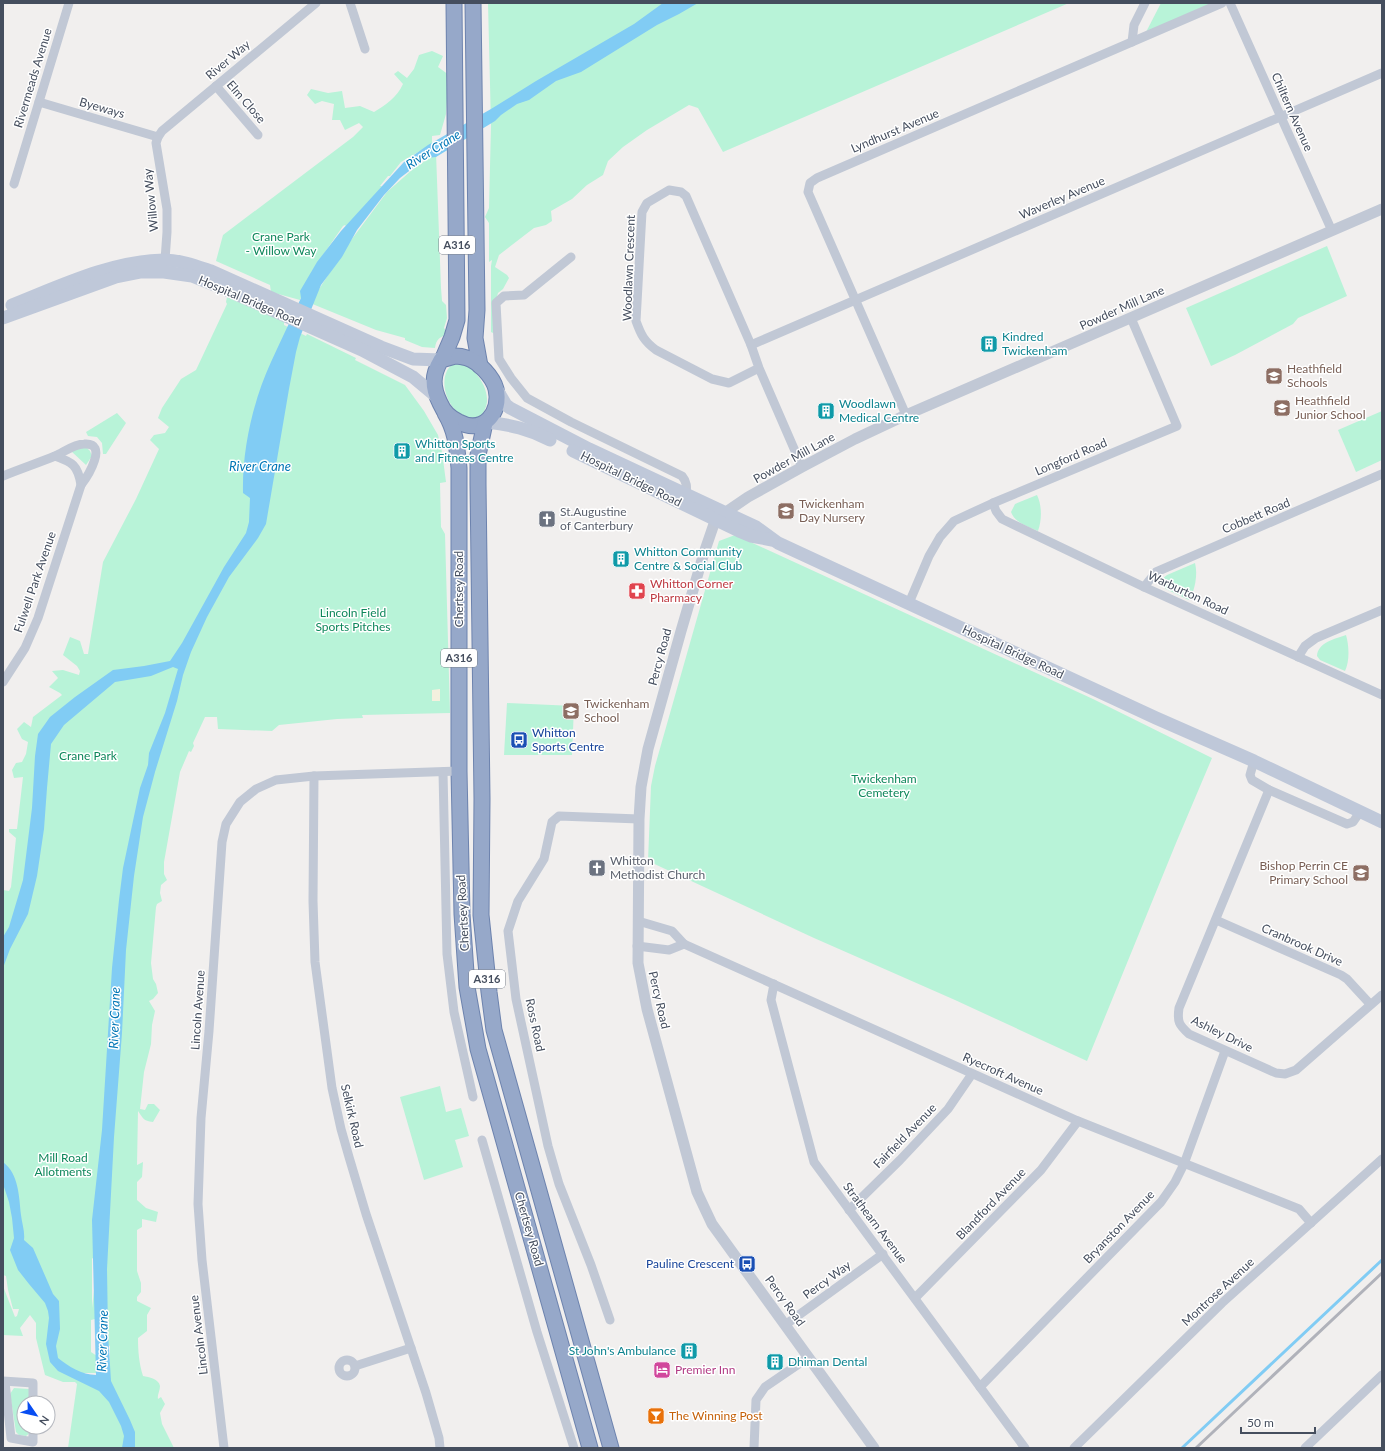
<svg xmlns="http://www.w3.org/2000/svg" width="1385" height="1451" font-family="Lato,sans-serif">
  <rect width="100%" height="100%" fill="#f1efee"/>
  <g fill="#b8f3d8" fill-rule="evenodd">
    <path d="M488,3h581l-346,149 -25,-44 -9,-3 -42,25 -24,17 -15,14 -5,14 -16,10 -15,14 -21,12 1,10 -6,4 -12,3 -35,27 -4,12 12,8 2,3 -6,11 -5,4 -2,7 -1,34 -4,-2v-66l1,-6 -3,2v-39l-4,-6 4,-9 2,-83z"/>
    <path d="M1161,3h58l-74,31z"/>
    <path d="M432,51l11,5 -5,11 11,8 -3,39 -6,21 -8,1v8l-31,18 -11,14h-2l-8,10h2l-32,45 -5,-6 -2,1 -31,45 -12,29 -29,-8 -1,-7 -54,-24 7,-26 130,-98 10,-10 -4,-4 -14,7 -5,-10h-8l2,-16 -12,-3 -7,3 -8,-9 4,-6 17,4 14,-2 3,17 15,-2 14,6c12,-7 23,-15 29,-28l-9,-10 4,-3 9,7 7,-9 5,-14z"/>
    <path d="M436,153l5,135 1,13 4,4 1,13 -3,10 4,6c-8,3 -12,5 -13,14l-13,-1 -17,-7v-2l-29,-8 -66,-27 39,-60 38,-51 25,-22z"/>
    <path d="M1327,246l20,50 -49,22 -5,6 -58,31 -24,11 -25,-58z"/>
    <path d="M227,297l57,25v3l22,11 1,-2 49,24 -1,2 50,25 19,26 14,24 4,17 4,30 -6,1 1,44 4,7 5,179 -88,2 1,3 -26,1 -58,6 -7,6 -54,-2 -1,-12h-12l-12,26 1,3 -3,6 -2,-1 -9,21 -16,90v12l3,6 -6,5 -1,8 2,8 -5,3 -1,3 -5,56 2,16 3,5 2,9 -5,6 -4,2 6,10 -3,14 -1,19 -7,28 -4,37 5,1 3,-6h6l6,6 -7,12c-10,-1 -10,-4 -15,-11l-1,54 6,-3 -1,15 -5,5v18l9,8 12,4 -2,10 -14,-3v8l-5,3v41l4,12v9l-4,5v4l14,7 -4,7v16l-9,7c0,13 1,25 5,38 6,1 16,3 17,10 0,5 -3,9 -2,13l3,-2 4,7 -5,9 2,11 12,24h-106l9,-64 -2,-2h-12l-18,-7 -9,-37v-15l-6,-8 -10,13 3,8 -20,-1v-49l12,31 2,-1 2,-7h-6l-5,-19 -2,-14 -3,-1v-385l6,1 2,-4 5,-49 -7,-6v-3h8l6,-52 -9,1 -2,-8 4,-7 6,-1 4,-8 2,-12 -6,-3 -5,-10 7,-7 7,5 2,-10 29,-22 -2,-2 -11,-6 9,-9 -6,-7 11,-1 16,5 1,-4 -3,-5 -14,-11 7,-18 10,4 4,13h4l15,-92 33,-63 23,-50 -9,-9 4,-5 11,-2 4,-6 -11,-9 4,-10 19,-29 15,-9 31,-66 -1,-2zM92,1258l3,2v22l-3,26zM95,1319l2,21 13,6 -1,50 -29,-23h16l1,-17 -6,-4v-32z"/>
    <path d="M456,362c17,2 32,23 31,40 -1,6 -3,10 -7,15 -5,1 -10,2 -15,0 -20,-8 -30,-45 -9,-55z"/>
    <path d="M1382,411v49l-26,12 -18,-42z"/>
    <path d="M117,413l9,10 -20,31h-3l-1,-11 -5,-6 -9,-1 -2,-4z"/>
    <path d="M86,447l4,4 2,5 -6,9 -15,-14z"/>
    <path d="M1037,495c5,10 5,25 1,36 -11,-5 -23,-8 -27,-19l4,-8z"/>
    <path d="M735,535l358,164 119,59 -36,85 -89,218 -132,-61 -141,-62 -166,-77 3,-75 4,-20 64,-225z"/>
    <path d="M1195,563c3,12 0,27 -6,37l-23,-11 -5,-5 1,-5 5,-4z"/>
    <path d="M1346,635c3,10 4,26 -1,36l-25,-11 -3,-4c1,-14 18,-17 29,-21z"/>
    <path d="M507,703l67,3 -2,49h-68z"/>
    <path d="M440,1086l6,26 15,-4 8,28 -14,4 8,27 -39,13 -24,-83z"/>
    <path d="M14,1388l15,1 2,14h-7v24h7v5l-5,4 -7,-1 -3,-3 -6,-38z"/>
  </g>
  <path fill="#f4f0de" d="M440,689v12h-8v-11z"/>
  <path fill="#81ccf4" d="M663,3h35l-19,11 -22,11 -76,47 -25,9 -27,19 -12,4 -16,11 -6,6 -59,36 -10,1 -26,20 -16,17 -27,35 -15,27 -21,28 -21,52 -4,15 -7,37 -23,135 -8,14 -29,39 -22,40 -16,35 -8,23 -6,26 -22,71 -12,45 -9,59 -8,74 -4,83 -8,104 -7,132 1,64 3,48 19,39 5,12v16h-13l2,-12 -3,-10 -12,-24 -10,-11 -41,-20 -8,-9 -4,-18 3,-26 -1,-7 -3,-8 -16,-19 -11,-14 -8,-20 4,-12 -2,-20 -3,-16 -6,-18v-22c16,12 16,35 18,53 1,9 4,16 3,25l9,8 20,46 6,7 1,28 -4,17 2,12c10,8 24,17 38,17l-4,-155 10,-90 10,-162 7,-68 4,-32 17,-80 8,-23 1,-12 16,-40 13,-44 -5,-2 -22,9 -36,6 -51,43 -13,19 -4,44 -3,41 -7,47 -9,38 -18,35 -7,19v-31l6,-10 14,-47 9,-72 3,-52 3,-22 12,-17 25,-20 38,-27 31,-4 26,-5 12,-18 42,-76 22,-34 3,-11 1,-24 -7,-5c-1,-43 10,-92 28,-131 10,-22 20,-43 30,-64l-1,-7 17,-29 24,-31 63,-69 24,-17 63,-36 45,-28 98,-57z"/>
  <g fill="none" stroke-linecap="round" stroke-linejoin="round">
    <path stroke="#81ccf4" stroke-width="3" d="M1182,1448l200,-188"/>
    <defs>
      <g id="trunk">
        <path d="M473,3l4,307 -2,28 5,28"/>
        <path d="M455,356c4,0 9,1 12,2 12,4 26,19 29,31 6,23 -13,46 -37,33 -9,-4 -15,-9 -19,-19 -8,-16 -8,-28 1,-43z"/>
        <path d="M443,358l9,-21 5,-17 -3,-317"/>
        <path d="M445,413c11,18 12,35 14,55v303l3,143 5,73 11,62 112,399"/>
        <path d="M485,423l-7,32v29l4,315 -1,116 8,77 5,38 117,418"/>
      </g>
    </defs>
    <use href="#trunk" stroke="#6d83ae" stroke-width="17"/>
    <g stroke="#c1c8d5" stroke-width="9">
      <path d="M350,3l15,46"/>
      <path d="M1230,3l102,228"/>
      <path d="M1132,42l2,-17 11,-22"/>
      <path d="M216,86l42,49"/>
      <path d="M39,102l119,35"/>
      <path d="M14,184l55,-181"/>
      <path d="M571,257l-47,38 -20,1 -8,7 3,56 12,19 16,20 44,24 111,54c5,6 5,11 4,18"/>
      <path d="M165,260l2,-28v-23l-11,-66 2,-6 4,-6 154,-128"/>
      <path d="M751,345l631,-272"/>
      <path d="M759,368l-30,15 -17,-4 -56,-29c-12,-9 -15,-15 -20,-29l6,-109 5,-9 22,-13 12,2 5,4 65,149 8,23 43,99"/>
      <path d="M906,415l-98,-223 2,-9 7,-5 405,-175"/>
      <path d="M3,476c17,-7 35,-13 52,-20 9,-4 19,-12 29,-12 25,-2 4,32 -3,41"/>
      <path d="M993,503l3,8 6,8 142,68 238,108"/>
      <path d="M1144,587l12,-15 226,-98"/>
      <path d="M909,603l20,-47 11,-19 14,-16 39,-18 184,-77 -46,-108"/>
      <path d="M1298,657l7,-11 11,-8 66,-28"/>
      <path d="M3,682l22,-34 13,-30 43,-133c-3,-20 -9,-23 -26,-29"/>
      <path d="M1254,761l-4,14 2,5 17,10 78,34 6,-2 7,-10"/>
      <path d="M443,772l4,182 7,58 19,85"/>
      <path d="M314,776l-1,125 2,61 17,126 9,41 8,28 17,57 60,179 13,45 1,10"/>
      <path d="M1269,790l-90,218c-2,14 0,17 10,26l87,39 9,1 11,-4 86,-75"/>
      <path d="M1216,920l125,55 6,4 23,25"/>
      <path d="M638,921l34,10 12,13 394,177 221,88 12,14"/>
      <path d="M637,946l32,4 15,-6"/>
      <path d="M774,984l-3,16 43,162 211,286"/>
      <path d="M482,1140l55,192 37,116"/>
      <path d="M849,1210l51,-50 48,-51 24,-35"/>
      <path d="M915,1298l126,-128 37,-49"/>
      <path d="M610,1320l-19,-55 -32,-81 -11,-38 -32,-147 -8,-68 10,-30 26,-42 8,-37 7,-6 80,3"/>
      <path d="M785,1325l98,-71"/>
      <circle cx="347" cy="1368" r="8"/>
      <path d="M355,1366l56,-18"/>
      <path d="M3,1381l30,2v20"/>
      <path d="M5,1382l6,56 22,4v-15"/>
      <path d="M980,1387l181,-185 14,-20 9,-18 41,-113"/>
      <path d="M224,1448l-22,-188 -4,-56 3,-86 8,-87 13,-189 4,-18 14,-22 16,-13 20,-9 38,-4 145,-5"/>
      <path d="M754,1448l2,-48 9,-13 44,-30"/>
      <path d="M1074,1448l148,-145 160,-144"/>
      <path d="M1305,1448l77,-73"/>
    </g>
    <path stroke="#c1c8d5" stroke-width="11" d="M874,1448l-162,-224 -15,-32 -50,-183 -9,-46 1,-144 2,-32 7,-38 33,-118 23,-78 11,-32 11,-9 22,-15 54,-30 53,-28 51,-24 476,-206"/>
    <g stroke="#bfc8d9" stroke-width="13">
      <path d="M12,305c48,-19 99,-44 152,-45 16,0 32,6 47,11l170,76 32,12 28,1"/>
      <path d="M3,318l113,-41 25,-5h23l28,4 35,14 135,60 51,27 24,20"/>
      <path d="M496,388l10,17 4,3 79,41 167,78 22,16 378,175 98,43 128,61"/>
      <path d="M487,422c24,3 42,7 63,18"/>
      <path d="M573,451l166,80 12,5 21,4"/>
    </g>
    <use href="#trunk" stroke="#96a8c9" stroke-width="15"/>
    <path stroke="#b0b2ba" stroke-width="3" d="M1196,1448l186,-175"/>
  </g>
  <defs>
    <symbol id="building-square" viewBox="-11 -11 22 22"><rect x="-9" y="-9" width="18" height="18" rx="4" fill="#0f9aa8" stroke="#fff"/><path d="M-4-6H4V6H1V3H-1V6H-4ZM-2.5-4.3h1.7v1.8h-1.7ZM.8-4.3h1.7v1.8H.8ZM-2.5-1h1.7V.8h-1.7ZM.8-1h1.7V.8H.8Z" fill="#fff"/></symbol>
    <symbol id="school-square" viewBox="-11 -11 22 22"><rect x="-9" y="-9" width="18" height="18" rx="4" fill="#8d6e63" stroke="#fff"/><path d="M0-5L7-2L0 1L-7-2ZM-4 1L0 2.5L4 1V4Q0 6-4 4Z" fill="#fff"/></symbol>
    <symbol id="church-square" viewBox="-11 -11 22 22"><rect x="-9" y="-9" width="18" height="18" rx="4" fill="#6b7280" stroke="#fff"/><path d="M-1.2-6h2.4v3.5h3.3v2.4h-3.3V6h-2.4V-.1h-3.3v-2.4h3.3Z" fill="#fff"/></symbol>
    <symbol id="pharmacy-square" viewBox="-11 -11 22 22"><rect x="-9" y="-9" width="18" height="18" rx="4" fill="#e0444e" stroke="#fff"/><path d="M-2-6h4v4h4v4h-4v4h-4v-4h-4v-4h4Z" fill="#fff"/></symbol>
    <symbol id="bus-square" viewBox="-11 -11 22 22"><rect x="-9" y="-9" width="18" height="18" rx="4" fill="#1a4fb4" stroke="#fff"/><path d="M-5-6H5V4H4V6H2V4H-2V6H-4V4H-5ZM-3.5-4V0h7V-4ZM-3.5 1.2v1.5H-2V1.2ZM2 1.2v1.5H3.5V1.2Z" fill="#fff"/></symbol>
    <symbol id="hotel-square" viewBox="-11 -11 22 22"><rect x="-9" y="-9" width="18" height="18" rx="4" fill="#d1479c" stroke="#fff"/><path d="M-6-4.5h1.5V1H6V5H4.5V3h-9V5H-6ZM-4 0a1.8 1.8 0 1 1 3.6 0ZM.5 0V-2.5h3Q6-2.5 6 0Z" fill="#fff"/></symbol>
    <symbol id="bar-square" viewBox="-11 -11 22 22"><rect x="-9" y="-9" width="18" height="18" rx="4" fill="#e8710a" stroke="#fff"/><path d="M-6-5H6L.8 .8V4.5H3.5V6h-7V4.5H-.8V.8Z" fill="#fff"/></symbol>
  </defs>
  <g fill-rule="evenodd">
    <use href="#building-square" x="979" y="334" width="20" height="20"/>
    <use href="#school-square" x="1264" y="366" width="20" height="20"/>
    <use href="#school-square" x="1272" y="398" width="20" height="20"/>
    <use href="#building-square" x="816" y="401" width="20" height="20"/>
    <use href="#building-square" x="392" y="441" width="20" height="20"/>
    <use href="#school-square" x="776" y="501" width="20" height="20"/>
    <use href="#church-square" x="537" y="509" width="20" height="20"/>
    <use href="#building-square" x="611" y="549" width="20" height="20"/>
    <use href="#pharmacy-square" x="627" y="581" width="20" height="20"/>
    <use href="#school-square" x="561" y="701" width="20" height="20"/>
    <use href="#bus-square" x="509" y="730" width="20" height="20"/>
    <use href="#church-square" x="587" y="858" width="20" height="20"/>
    <use href="#school-square" x="1351" y="863" width="20" height="20"/>
    <use href="#bus-square" x="737" y="1254" width="20" height="20"/>
    <use href="#building-square" x="679" y="1341" width="20" height="20"/>
    <use href="#building-square" x="765" y="1352" width="20" height="20"/>
    <use href="#hotel-square" x="652" y="1360" width="20" height="20"/>
    <use href="#bar-square" x="646" y="1406" width="20" height="20"/>
  </g>
  <g text-anchor="middle" stroke-width="3" stroke-linejoin="round" paint-order="stroke">
    <g fill="#fff" stroke="#7d838e" stroke-width="1">
      <rect x="439" y="236" width="36" height="18" rx="3"/>
      <rect x="441" y="649" width="36" height="18" rx="3"/>
      <rect x="469" y="970" width="36" height="18" rx="3"/>
    </g>
    <g font-size="11" font-weight="bold" fill="#454e5e">
      <text x="457" y="249">A316</text>
      <text x="459" y="662">A316</text>
      <text x="487" y="983">A316</text>
    </g>
    <g font-size="12" fill="#454e5e" stroke="#fff">
      <text transform="translate(228 60) rotate(-40)" y="4">River Way</text>
      <text transform="translate(33 78) rotate(-73)" y="4">Rivermeads Avenue</text>
      <text transform="translate(246 102) rotate(49)" y="4">Elm Close</text>
      <text transform="translate(102 108) rotate(16)" y="4">Byeways</text>
      <text transform="translate(1292 112) rotate(66)" y="4">Chiltern Avenue</text>
      <text transform="translate(895 131) rotate(-23)" y="4">Lyndhurst Avenue</text>
      <text transform="translate(1062 198) rotate(-23)" y="4">Waverley Avenue</text>
      <text transform="translate(151 200) rotate(-96)" y="4">Willow Way</text>
      <text transform="translate(629 268) rotate(-88)" y="4">Woodlawn Crescent</text>
      <text transform="translate(250 301) rotate(23)" y="4">Hospital Bridge Road</text>
      <text transform="translate(1122 308) rotate(-24)" y="4">Powder Mill Lane</text>
      <text transform="translate(1071 457) rotate(-23)" y="4">Longford Road</text>
      <text transform="translate(794 458) rotate(-29)" y="4">Powder Mill Lane</text>
      <text transform="translate(631 479) rotate(26)" y="4">Hospital Bridge Road</text>
      <text transform="translate(1256 516) rotate(-23)" y="4">Cobbett Road</text>
      <text transform="translate(35 582) rotate(-71)" y="4">Fulwell Park Avenue</text>
      <text transform="translate(459 589) rotate(-90)" y="4">Chertsey Road</text>
      <text transform="translate(1188 593) rotate(25)" y="4">Warburton Road</text>
      <text transform="translate(1013 652) rotate(25)" y="4">Hospital Bridge Road</text>
      <text transform="translate(660 657) rotate(-75)" y="4">Percy Road</text>
      <text transform="translate(463 913) rotate(-93)" y="4">Chertsey Road</text>
      <text transform="translate(1302 945) rotate(24)" y="4">Cranbrook Drive</text>
      <text transform="translate(659 1000) rotate(77)" y="4">Percy Road</text>
      <text transform="translate(198 1010) rotate(-86)" y="4">Lincoln Avenue</text>
      <text transform="translate(535 1025) rotate(78)" y="4">Ross Road</text>
      <text transform="translate(1222 1034) rotate(26)" y="4">Ashley Drive</text>
      <text transform="translate(1003 1074) rotate(24)" y="4">Ryecroft Avenue</text>
      <text transform="translate(352 1116) rotate(77)" y="4">Selkirk Road</text>
      <text transform="translate(905 1136) rotate(-46)" y="4">Fairfield Avenue</text>
      <text transform="translate(991 1204) rotate(-46)" y="4">Blandford Avenue</text>
      <text transform="translate(875 1223) rotate(53)" y="4">Strathearn Avenue</text>
      <text transform="translate(1119 1227) rotate(-46)" y="4">Bryanston Avenue</text>
      <text transform="translate(529 1229) rotate(74)" y="4">Chertsey Road</text>
      <text transform="translate(827 1280) rotate(-36)" y="4">Percy Way</text>
      <text transform="translate(1218 1292) rotate(-43)" y="4">Montrose Avenue</text>
      <text transform="translate(785 1301) rotate(54)" y="4">Percy Road</text>
      <text transform="translate(199 1335) rotate(-97)" y="4">Lincoln Avenue</text>
    </g>
    <g font-size="12" fill="#0e875b" stroke="#fff">
      <text x="281" y="241">Crane Park<tspan x="281" dy="14">- Willow Way</tspan></text>
      <text x="353" y="617">Lincoln Field<tspan x="353" dy="14">Sports Pitches</tspan></text>
      <text x="88" y="760">Crane Park</text>
      <text x="884" y="783">Twickenham<tspan x="884" dy="14">Cemetery</tspan></text>
      <text x="63" y="1162">Mill Road<tspan x="63" dy="14">Allotments</tspan></text>
    </g>
    <g font-size="12" fill="#0d838f" stroke="#fff" text-anchor="start">
      <text x="1002" y="341">Kindred<tspan x="1002" dy="14">Twickenham</tspan></text>
      <text x="839" y="408">Woodlawn<tspan x="839" dy="14">Medical Centre</tspan></text>
      <text x="415" y="448">Whitton Sports<tspan x="415" dy="14">and Fitness Centre</tspan></text>
      <text x="634" y="556">Whitton Community<tspan x="634" dy="14">Centre &amp; Social Club</tspan></text>
      <text x="676" y="1355" text-anchor="end">St John's Ambulance</text>
      <text x="788" y="1366">Dhiman Dental</text>
    </g>
    <g font-size="12" fill="#785e54" stroke="#fff" text-anchor="start">
      <text x="1287" y="373">Heathfield<tspan x="1287" dy="14">Schools</tspan></text>
      <text x="1295" y="405">Heathfield<tspan x="1295" dy="14">Junior School</tspan></text>
      <text x="799" y="508">Twickenham<tspan x="799" dy="14">Day Nursery</tspan></text>
      <text x="584" y="708">Twickenham<tspan x="584" dy="14">School</tspan></text>
      <text x="1348" y="870" text-anchor="end">Bishop Perrin CE<tspan x="1348" dy="14">Primary School</tspan></text>
    </g>
    <g font-size="12" fill="#5b616d" stroke="#fff" text-anchor="start">
      <text x="560" y="516">St.Augustine<tspan x="560" dy="14">of Canterbury</tspan></text>
      <text x="610" y="865">Whitton<tspan x="610" dy="14">Methodist Church</tspan></text>
    </g>
    <g font-size="12" fill="#be3a42" stroke="#fff" text-anchor="start">
      <text x="650" y="588">Whitton Corner<tspan x="650" dy="14">Pharmacy</tspan></text>
    </g>
    <g font-size="12" fill="#164399" stroke="#fff" text-anchor="start">
      <text x="532" y="737">Whitton<tspan x="532" dy="14">Sports Centre</tspan></text>
      <text x="734" y="1268" text-anchor="end">Pauline Crescent</text>
    </g>
    <g font-size="12" fill="#b23c85" stroke="#fff" text-anchor="start">
      <text x="675" y="1374">Premier Inn</text>
    </g>
    <g font-size="12" fill="#c56008" stroke="#fff" text-anchor="start">
      <text x="669" y="1420">The Winning Post</text>
    </g>
    <g font-size="13" font-style="italic" fill="#0076b6" stroke="#fff">
      <text transform="translate(433 149) rotate(-32)" y="5">River Crane</text>
      <text x="260" y="471">River Crane</text>
      <text transform="translate(114 1018) rotate(-88)" y="5">River Crane</text>
      <text transform="translate(102 1341) rotate(-88)" y="5">River Crane</text>
    </g>
  </g>
  <rect width="1385" height="1451" fill="none" stroke="#454e5e" stroke-width="8"/>
  <g transform="translate(36 1415) rotate(124)"><circle r="19" fill="#ffffff" stroke="#b5b8bf"/>
  <path d="M0-3L7 15L0 10L-7 15Z" fill="#084df2"/>
  <text y="-6" font-size="11" font-weight="bold" text-anchor="middle" fill="#454e5e">N</text>
  </g>
  <path d="M1241 1427v6h74v-6" fill="none" stroke="#454e5e" stroke-width="2"/>
  <text x="1247" y="1427" font-size="12" fill="#454e5e" stroke="#ffffff" stroke-width="3" paint-order="stroke">50 m</text>
</svg>
